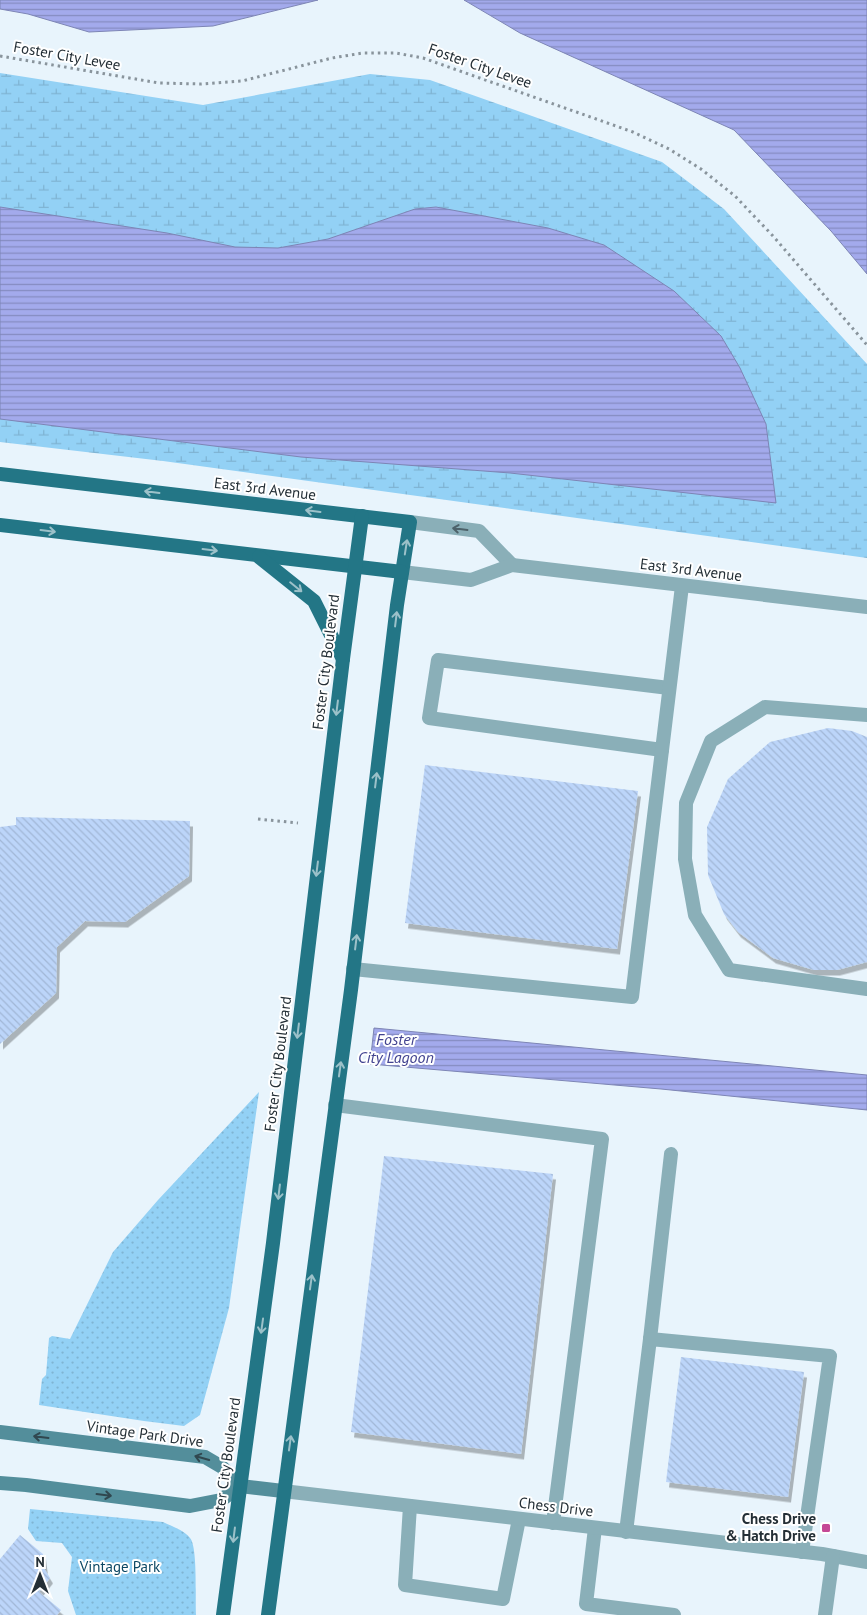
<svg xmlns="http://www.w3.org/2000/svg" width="867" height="1615" font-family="'PT Sans',sans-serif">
  <defs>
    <pattern id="wetland-marsh" width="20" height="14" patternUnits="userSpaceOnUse" patternTransform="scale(1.25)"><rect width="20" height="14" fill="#93d1f5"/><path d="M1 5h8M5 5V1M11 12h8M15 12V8" fill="none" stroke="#7fb4d3"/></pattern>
    <pattern id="park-dots" width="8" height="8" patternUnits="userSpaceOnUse" patternTransform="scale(1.25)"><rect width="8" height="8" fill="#93d1f5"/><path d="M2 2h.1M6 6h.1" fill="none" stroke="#7fb4d3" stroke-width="1.8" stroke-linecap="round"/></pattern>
    <pattern id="water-rules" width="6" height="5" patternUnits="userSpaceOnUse" patternTransform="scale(1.25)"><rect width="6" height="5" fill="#a3aaec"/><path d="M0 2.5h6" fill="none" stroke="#858bc0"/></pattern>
    <pattern id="building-back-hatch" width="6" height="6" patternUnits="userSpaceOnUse" patternTransform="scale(1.25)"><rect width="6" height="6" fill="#bcd5f9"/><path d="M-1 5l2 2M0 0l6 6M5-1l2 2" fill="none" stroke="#a1b7d6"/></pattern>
    <filter id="shadow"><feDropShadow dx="3" dy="5.5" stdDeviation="0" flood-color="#0004"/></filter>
  </defs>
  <rect width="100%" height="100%" fill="#e8f4fc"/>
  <path fill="url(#wetland-marsh)" d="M0,73l203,32 167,-31 60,6 232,82 62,47 143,155v194l-704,-97 -163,-19z"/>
  <g fill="url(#park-dots)">
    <path d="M259,1092l-30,216 -29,107 -16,11 -40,-5 -105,-16 3,-26 4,-4 3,-37 3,-2 18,3 43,-87 45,-52z"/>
    <path d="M30,1509l133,13c8,4 21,8 27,16 8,9 5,62 6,77h-120l-8,-24 4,-34 -10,-14 -26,-2 -8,-12z"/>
  </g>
  <g fill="url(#water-rules)" stroke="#7d85b5">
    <path d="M0,0h318l-105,26 -124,6 -61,-18 -28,-5z"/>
    <path d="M464,0h403v274l-36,-43 -97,-101 -214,-97z"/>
    <path d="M0,207l167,26 68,14 43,1 50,-9 87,-30 21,-2 112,21 56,17 70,46 47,45 19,32 26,56 10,79 -266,-30 -209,-16 -301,-38z"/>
    <path d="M374,1028l493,47v35l-206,-21 -291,-25z"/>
  </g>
  <g fill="url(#building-back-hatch)" filter="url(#shadow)">
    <path d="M828,728l24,3 15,6v225l-30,8h-23l-41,-12 -35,-26 -14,-18 -16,-39 -1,-48 21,-48 42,-37z"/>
    <path d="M425,765l213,26 -21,158 -212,-26z"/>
    <path d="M16,817l174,4 -1,55 -64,46 -40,-1 -28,26 -1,46 -56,51v-217l16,-2z"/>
    <path d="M384,1156l169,18 -32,280 -170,-22z"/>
    <path d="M681,1357l123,15 -16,125 -122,-15z"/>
    <path d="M20,1535l23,19 2,16 5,8 -11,14 22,18 -4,5h-57v-56z"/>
  </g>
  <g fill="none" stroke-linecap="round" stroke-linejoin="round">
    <g stroke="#89949c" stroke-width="3" stroke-dasharray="2.5 4" stroke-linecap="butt">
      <path d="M0,56l159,27 42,1 41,-3 90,-23 31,-5h33l27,5 210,74 36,17 32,20 34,27 38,40 94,109"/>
      <path d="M258,819l40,4"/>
    </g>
    <g stroke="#8aafb8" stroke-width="14">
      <path d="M867,715l-102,-8 -54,34 -25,62 -1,56 10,56 34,55 138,19"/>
      <path d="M662,750l-233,-32 9,-58 231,28"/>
      <path d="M353,969l279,28 50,-411"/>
      <path d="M335,1105l267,34 -49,384"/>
      <path d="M650,1339l21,-185"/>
      <path d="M410,1506l-5,79 98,14 16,-80"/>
      <path d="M595,1528l-9,76 88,11"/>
      <path d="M626,1532l24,-193 180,17 -28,196"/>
    </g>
    <g stroke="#8aafb8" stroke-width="14">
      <path d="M410,522l69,9 33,34"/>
      <path d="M402,572l69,8 41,-15 355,42"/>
      <path d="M283,1491l539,63 45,8"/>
      <path d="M825,1615l8,-59"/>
    </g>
    <g stroke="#538e9b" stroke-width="14">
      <path d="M0,1432l205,25 17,10 18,19"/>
      <path d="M0,1483l26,2 164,21 31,-6 19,-14"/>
      <path d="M240,1486l43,5"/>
    </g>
    <g stroke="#237686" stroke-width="14">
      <path d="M0,474l410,48 -13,83 -46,385 -83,625"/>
      <path d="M0,525l402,47"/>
      <path d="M259,557l55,44 29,58"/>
      <path d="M223,1615l50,-372 70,-584 19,-143"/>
    </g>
  </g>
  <defs><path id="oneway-shaft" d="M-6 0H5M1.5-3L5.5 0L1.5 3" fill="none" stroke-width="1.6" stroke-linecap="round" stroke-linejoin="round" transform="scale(1.25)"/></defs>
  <g stroke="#9cc1c9">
    <use href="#oneway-shaft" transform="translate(152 492) rotate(-173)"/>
    <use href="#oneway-shaft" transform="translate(313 511) rotate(-173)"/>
    <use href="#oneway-shaft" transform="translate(48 531) rotate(7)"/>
    <use href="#oneway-shaft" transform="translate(406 547) rotate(-81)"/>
    <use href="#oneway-shaft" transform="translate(210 550) rotate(7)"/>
    <use href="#oneway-shaft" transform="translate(296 587) rotate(39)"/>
    <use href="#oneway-shaft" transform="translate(396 619) rotate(-83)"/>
    <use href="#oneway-shaft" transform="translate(337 708) rotate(97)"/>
    <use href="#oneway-shaft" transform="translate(376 780) rotate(-83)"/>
    <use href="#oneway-shaft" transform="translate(317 869) rotate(97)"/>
    <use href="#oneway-shaft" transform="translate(356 942) rotate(-83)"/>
    <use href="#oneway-shaft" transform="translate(298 1031) rotate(97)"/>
    <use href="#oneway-shaft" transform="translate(340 1069) rotate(-82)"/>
    <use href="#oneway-shaft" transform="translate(279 1192) rotate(97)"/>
    <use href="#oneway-shaft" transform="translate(311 1282) rotate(-82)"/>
    <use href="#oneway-shaft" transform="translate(262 1326) rotate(98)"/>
    <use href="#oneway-shaft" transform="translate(290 1443) rotate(-82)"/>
    <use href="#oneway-shaft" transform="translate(234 1535) rotate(97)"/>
  </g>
  <use stroke="#4d626a" href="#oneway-shaft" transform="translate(460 529) rotate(-173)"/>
  <g stroke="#30474f">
    <use href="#oneway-shaft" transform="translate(41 1437) rotate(-173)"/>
    <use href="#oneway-shaft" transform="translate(202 1458) rotate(-164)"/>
    <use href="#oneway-shaft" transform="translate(104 1495) rotate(7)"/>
  </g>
  <rect fill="#c54896" stroke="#fff" stroke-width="2" x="821" y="1523" width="10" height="10" rx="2.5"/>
  <g text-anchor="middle" stroke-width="4" stroke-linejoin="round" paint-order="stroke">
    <g font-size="15" fill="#242f36" stroke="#fff">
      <text transform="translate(67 56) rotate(10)" y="5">Foster City Levee</text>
      <text transform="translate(480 66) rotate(19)" y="5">Foster City Levee</text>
      <text transform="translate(265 489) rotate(7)" y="5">East 3rd Avenue</text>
      <text transform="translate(691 570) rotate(7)" y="5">East 3rd Avenue</text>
      <text transform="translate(326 662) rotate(-83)" y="5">Foster City Boulevard</text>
      <text transform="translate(278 1064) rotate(-83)" y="5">Foster City Boulevard</text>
      <text transform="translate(145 1434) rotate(8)" y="5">Vintage Park Drive</text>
      <text transform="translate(226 1465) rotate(-82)" y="5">Foster City Boulevard</text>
      <text transform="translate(556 1507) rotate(7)" y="5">Chess Drive</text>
    </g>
    <g font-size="15" font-weight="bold" fill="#242f36" stroke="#fff" text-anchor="end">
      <text x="816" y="1524">Chess Drive<tspan x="816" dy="17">&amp; Hatch Drive</tspan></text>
    </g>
    <g font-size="15" fill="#0c4864" stroke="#fff">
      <text x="120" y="1572">Vintage Park</text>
    </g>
    <g font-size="16" font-style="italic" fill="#424390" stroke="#fff">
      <text x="396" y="1045">Foster<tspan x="396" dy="18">City Lagoon</tspan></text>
    </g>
  </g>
  <g transform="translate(40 1575)" stroke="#ffffff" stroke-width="4" paint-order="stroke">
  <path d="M0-4L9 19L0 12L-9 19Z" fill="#242f36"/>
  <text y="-8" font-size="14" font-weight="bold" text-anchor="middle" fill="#242f36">N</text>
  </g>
</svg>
